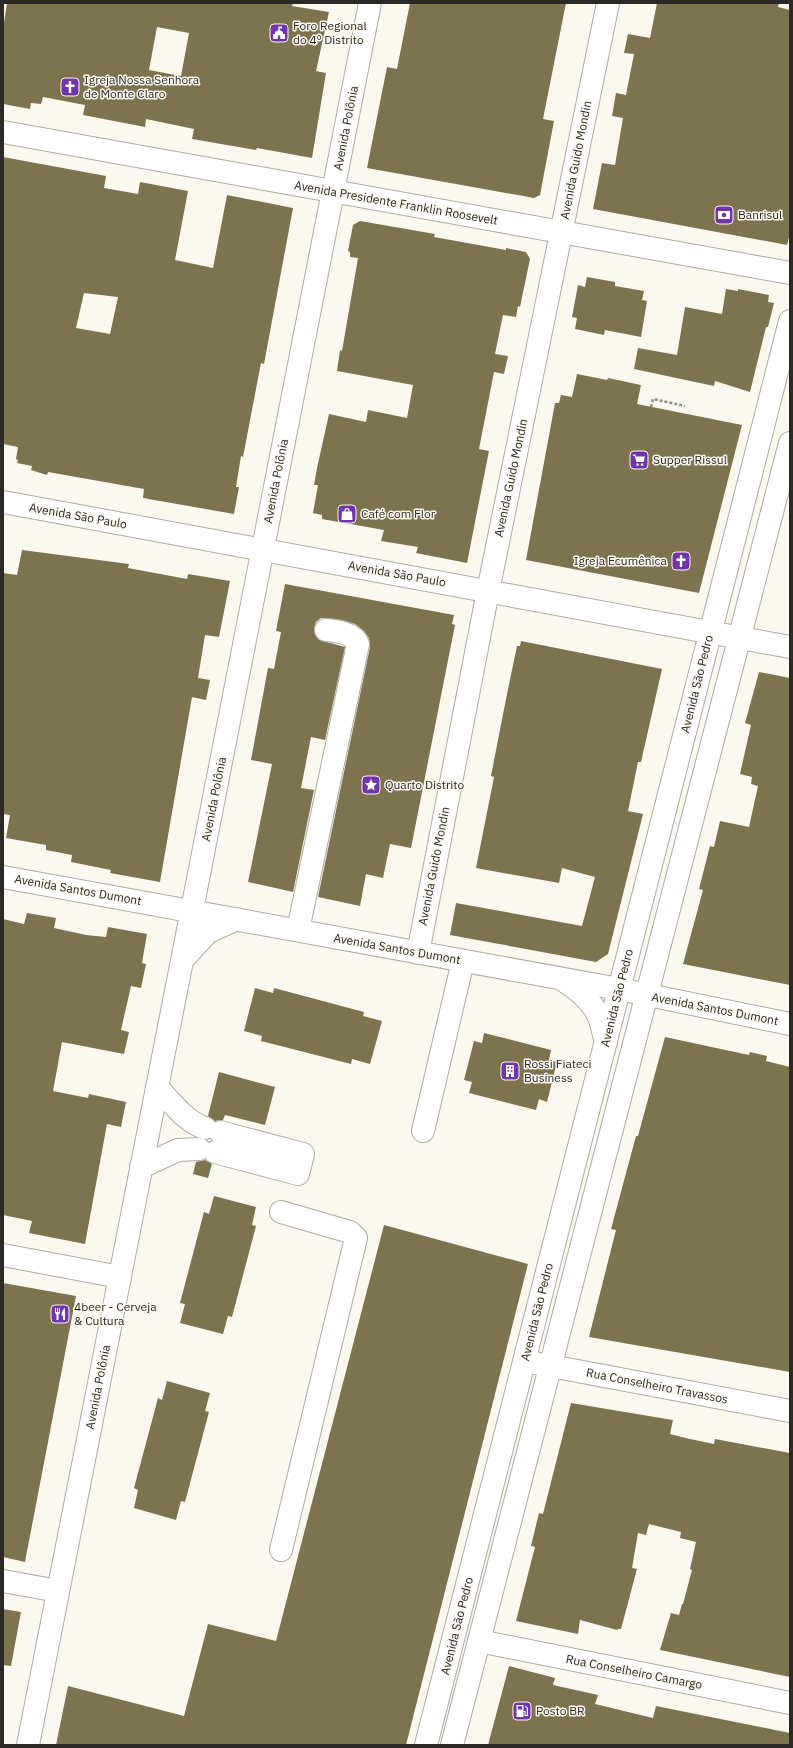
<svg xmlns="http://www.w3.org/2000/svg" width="793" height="1748" font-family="'IBM Plex Sans',sans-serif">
  <rect width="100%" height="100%" fill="#fbf8ef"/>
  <g fill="#7e734f" fill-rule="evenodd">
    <path d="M7,3h286l-1,3 37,6 -13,59 10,2 -14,85 -55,-10 -1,2 -64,-11 2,-10 -48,-10 -1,8 -62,-12 2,-10 -42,-8 -2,7 -10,-1 -1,6 -27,-5v-75zM157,27l32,6 -8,43 -32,-6z"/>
    <path d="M410,3h156l-23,116 11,2 -14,74 -6,3 -167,-30 20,-101 10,2z"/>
    <path d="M657,3h122l-1,4 12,3v223l-3,12 -194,-36 9,-46 13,2 8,-47 -11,-2 4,-23 10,2 8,-41 -10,-1 4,-19 22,4z"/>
    <path d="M3,157l103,19 -2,12 34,6 2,-12 48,9 -13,69 38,8 14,-73 66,13 -29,156 -3,-1 -18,94 -2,-1 -5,31h3l-5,27 -91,-16 1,-9 -96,-17 -1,3 -16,-5 1,-4 -15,-3 1,-3 -2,-1 2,-12 -15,-3zM84,293l34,4 -8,37 -34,-6z"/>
    <path d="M360,221l75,13 -1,3 72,13v-2l20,4 4,7 -10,48 -2,-1 -2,11 -13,-2 -8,39 13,2 -4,18 -10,-2 -15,77 10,2 -22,112 -51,-10 2,-6 -37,-6 3,-11 -62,-11v-4l-9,-2 5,-28h-4l3,-17 12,-54 37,8 2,-12 39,8 6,-33 -76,-14 3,-21 2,1 16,-93 -8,-1v-5l-2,-1 5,-26z"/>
    <path d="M587,277l28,5v4l29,5 -2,9 5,1 -6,36 -36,-7 -1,5 -29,-6 2,-11 -5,-1 6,-32 7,2z"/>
    <path d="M726,289l12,2v-2l31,6 -1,7 6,1 -6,24h-2l-16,65 -35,-11 -1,5 -80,-17 4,-21 39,7 8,-48 37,7z"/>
    <path d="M577,374l30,6 1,-2 33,7 -4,19 105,21 -43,168 -173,-33 29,-157h4l2,-8 11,2z"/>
    <path d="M22,550l107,14 -1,4 59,11 1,-5 42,7 -11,56 -14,-2 -7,43 12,2 -4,20 -14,-3 -32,185 -50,-9 1,-3 -40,-8 1,-7 -26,-5v-5l-40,-7 4,-23 -7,-1v-241l14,2z"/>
    <path d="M285,584l169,31 -2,9 3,1 -44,223 -21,-4 -7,34 -17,-4 -6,32 -42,-9 52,-250 -1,-9 -5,-7 -9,-7 -13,-4 -15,-2h-6l-5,4 -2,6 1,7 4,5 26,7 -20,93 -14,-3 -10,51 13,2 -21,102 -45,-10 24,-118 -21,-4 17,-92 6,1 7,-37 -5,-1z"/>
    <path d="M521,641l141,28 -21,93h-3l-10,49 15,3 -35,140 -12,8 -146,-27 6,-32 126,23 13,-49 -33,-9 -3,15 -83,-15 18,-91 -3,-1 16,-82 10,-48h3z"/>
    <path d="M759,672l31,6v307l-107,-21 20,-74 -4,-1 11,-43 4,1 6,-26 29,6 9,-41 -7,-2 1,-7 -12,-3 11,-49 -6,-2z"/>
    <path d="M27,913l29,5 -2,10 32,7 20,2 2,-10 39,7 -5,29 4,1 -5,24 -10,-2 -10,44 8,2 -5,22 -62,-12 -9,49 35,7 1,-4 37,8 -5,25 -14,-3 -22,120 -56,-11 3,-12 -29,-6v-296l21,5z"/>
    <path d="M255,988l18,5 1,-5 90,24 -1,4 19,5 -12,43 -18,-5 -1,5 -90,-23 1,-5 -18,-5z"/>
    <path d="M484,1033l67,17 -2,10 8,2 -10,40 -8,-3 -3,11 -67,-17 3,-11 -8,-2 10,-39 8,2z"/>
    <path d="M665,1037l84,18 1,-3 17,4 -1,5 24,6v305l-201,-35 27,-107 -5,-1 25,-93h2z"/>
    <path d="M219,1072l56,15 -10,38 -40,-10 -2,5 -8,1 -7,-5z"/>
    <path d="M205,1160l7,4 -4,14 -15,-4 3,-12z"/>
    <path d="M214,1196l42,11 -4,18 4,1 -24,91 -4,-1 -5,18 -43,-11 5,-19 -5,-1 24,-91 5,2z"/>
    <path d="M384,1225l144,39 -122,481h-350l12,-59 116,30 24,-92 68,17z"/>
    <path d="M3,1283l73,13 -51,266 -22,-5z"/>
    <path d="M167,1381l43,12 -5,18 4,1 -24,90 -4,-1 -5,19 -42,-12 4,-18 -4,-2 24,-90 4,2z"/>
    <path d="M571,1403l102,17 -3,14 20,5 24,5 1,-5 75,14v224l-130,-27 11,-37 8,2 3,-11h1l9,-34 -2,-1 6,-27 -16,-4 1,-6 -32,-8 -3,11 -8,-2 -6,35 5,1 -16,60h-3l-1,1 -37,-10 -2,14 -62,-13 19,-74 -4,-1 8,-33 4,1z"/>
    <path d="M3,1609l18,3 -10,54 -8,-1z"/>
    <path d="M509,1666l46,12 -2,7 45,10 -3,9 58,14 3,-12 134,27v12h-302z"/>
  </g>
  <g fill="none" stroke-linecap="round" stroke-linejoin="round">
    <defs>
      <g id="minor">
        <path d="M3,132l787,141"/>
        <path d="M3,502l787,145"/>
        <path d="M3,877l616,112 171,35"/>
        <path d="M298,930l60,-286c-4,-11 -22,-13 -32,-14"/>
        <path d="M418,953l70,-362 120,-588"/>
        <path d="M183,959l25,-27 29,-13"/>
        <path d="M563,980c14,10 29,20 36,37 3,7 4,16 7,25"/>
        <path d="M158,1088c13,14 28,34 47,40"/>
        <path d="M423,1131l40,-170"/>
        <path d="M215,1152l83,22 5,-20 -83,-22"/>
        <path d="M141,1167l37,-17 21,-1"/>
        <path d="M281,1212l69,20 6,6 -75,312"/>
        <path d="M3,1255l117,22"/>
        <path d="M535,1363l255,48"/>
        <path d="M3,1581l55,10"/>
        <path d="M479,1641l311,62"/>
        <path d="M28,1745l342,-1742"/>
        <path d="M426,1745l364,-1424"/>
        <path d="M452,1745l338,-1302"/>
      </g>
    </defs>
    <use href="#minor" stroke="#aeaba2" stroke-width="24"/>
    <path stroke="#908e88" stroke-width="2.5" stroke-dasharray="3 2" stroke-linecap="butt" d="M651,407l2,-8 32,7"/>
    <use href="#minor" stroke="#fff" stroke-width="22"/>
  </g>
  <defs>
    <symbol id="civic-square" viewBox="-11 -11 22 22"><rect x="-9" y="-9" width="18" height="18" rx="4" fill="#7035ab" stroke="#fbf8ef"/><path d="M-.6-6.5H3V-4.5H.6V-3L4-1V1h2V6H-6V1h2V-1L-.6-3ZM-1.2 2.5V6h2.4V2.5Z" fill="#fff"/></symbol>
    <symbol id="church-square" viewBox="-11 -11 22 22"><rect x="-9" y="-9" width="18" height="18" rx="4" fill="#7035ab" stroke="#fbf8ef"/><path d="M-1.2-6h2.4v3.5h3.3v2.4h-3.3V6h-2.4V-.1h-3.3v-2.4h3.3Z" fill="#fff"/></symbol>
    <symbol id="bank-square" viewBox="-11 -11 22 22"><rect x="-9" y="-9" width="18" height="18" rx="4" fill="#7035ab" stroke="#fbf8ef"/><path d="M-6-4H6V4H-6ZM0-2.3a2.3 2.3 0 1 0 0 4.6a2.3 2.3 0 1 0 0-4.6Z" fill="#fff"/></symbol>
    <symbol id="supermarket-square" viewBox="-11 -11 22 22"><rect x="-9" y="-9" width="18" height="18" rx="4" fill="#7035ab" stroke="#fbf8ef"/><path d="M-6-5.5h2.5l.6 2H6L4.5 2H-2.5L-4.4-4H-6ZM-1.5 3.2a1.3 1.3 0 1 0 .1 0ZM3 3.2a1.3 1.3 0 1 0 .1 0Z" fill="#fff"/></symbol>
    <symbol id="shop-square" viewBox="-11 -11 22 22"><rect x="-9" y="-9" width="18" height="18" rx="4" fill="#7035ab" stroke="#fbf8ef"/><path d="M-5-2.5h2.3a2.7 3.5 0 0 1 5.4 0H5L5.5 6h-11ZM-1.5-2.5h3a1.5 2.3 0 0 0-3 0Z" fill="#fff"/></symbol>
    <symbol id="sight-square" viewBox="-11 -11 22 22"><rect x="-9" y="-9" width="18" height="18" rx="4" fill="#7035ab" stroke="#fbf8ef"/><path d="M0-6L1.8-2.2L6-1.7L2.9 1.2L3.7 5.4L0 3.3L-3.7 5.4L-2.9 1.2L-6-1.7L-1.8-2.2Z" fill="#fff"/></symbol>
    <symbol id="building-square" viewBox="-11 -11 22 22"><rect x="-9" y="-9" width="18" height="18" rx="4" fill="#7035ab" stroke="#fbf8ef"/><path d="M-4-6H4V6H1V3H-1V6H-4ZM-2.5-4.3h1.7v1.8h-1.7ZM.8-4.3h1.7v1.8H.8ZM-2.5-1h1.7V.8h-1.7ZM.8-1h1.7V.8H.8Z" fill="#fff"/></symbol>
    <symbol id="restaurant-square" viewBox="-11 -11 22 22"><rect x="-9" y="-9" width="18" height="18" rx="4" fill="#7035ab" stroke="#fbf8ef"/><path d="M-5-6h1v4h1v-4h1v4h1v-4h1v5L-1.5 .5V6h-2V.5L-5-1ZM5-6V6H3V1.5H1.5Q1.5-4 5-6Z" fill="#fff"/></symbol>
    <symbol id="fuel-square" viewBox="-11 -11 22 22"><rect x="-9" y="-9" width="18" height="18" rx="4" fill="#7035ab" stroke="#fbf8ef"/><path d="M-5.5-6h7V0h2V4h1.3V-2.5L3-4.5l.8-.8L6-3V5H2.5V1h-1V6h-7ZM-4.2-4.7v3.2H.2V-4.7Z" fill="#fff"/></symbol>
  </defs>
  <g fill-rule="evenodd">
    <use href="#civic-square" x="268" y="22" width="22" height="22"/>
    <use href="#church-square" x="59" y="76" width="22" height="22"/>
    <use href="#bank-square" x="713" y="204" width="22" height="22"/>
    <use href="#supermarket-square" x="628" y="449" width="22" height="22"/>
    <use href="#shop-square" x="336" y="503" width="22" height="22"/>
    <use href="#church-square" x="670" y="550" width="22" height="22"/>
    <use href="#sight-square" x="360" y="774" width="22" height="22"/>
    <use href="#building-square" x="499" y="1060" width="22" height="22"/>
    <use href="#restaurant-square" x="49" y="1303" width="22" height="22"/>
    <use href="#fuel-square" x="511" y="1700" width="22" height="22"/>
  </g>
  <g text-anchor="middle" stroke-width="3" stroke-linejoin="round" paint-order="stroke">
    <g font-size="12" fill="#2a2926" stroke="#fbf8ef" text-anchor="start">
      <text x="293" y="30">Foro Regional<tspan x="293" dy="14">do 4º Distrito</tspan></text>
      <text x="84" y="84">Igreja Nossa Senhora<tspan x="84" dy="14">de Monte Claro</tspan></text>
      <text x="738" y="219">Banrisul</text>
      <text x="653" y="464">Supper Rissul</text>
      <text x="361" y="518">Café com Flor</text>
      <text x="667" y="565" text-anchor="end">Igreja Ecumênica</text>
      <text x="385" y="789">Quarto Distrito</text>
      <text x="524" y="1068">Rossi Fiateci<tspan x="524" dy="14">Business</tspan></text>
      <text x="74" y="1311">4beer - Cerveja<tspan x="74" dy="14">&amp; Cultura</tspan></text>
      <text x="536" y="1715">Posto BR</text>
    </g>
    <g font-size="12" fill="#2a2926" stroke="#fbf8ef">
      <text transform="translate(346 128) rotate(-79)" y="4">Avenida Polônia</text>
      <text transform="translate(576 160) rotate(-79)" y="4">Avenida Guido Mondin</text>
      <text transform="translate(396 203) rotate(10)" y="4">Avenida Presidente Franklin Roosevelt</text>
      <text transform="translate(511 478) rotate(-78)" y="4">Avenida Guido Mondin</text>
      <text transform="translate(276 481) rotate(-79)" y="4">Avenida Polônia</text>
      <text transform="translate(78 516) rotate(10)" y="4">Avenida São Paulo</text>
      <text transform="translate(397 574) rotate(10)" y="4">Avenida São Paulo</text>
      <text transform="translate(697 684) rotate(-76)" y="4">Avenida São Pedro</text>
      <text transform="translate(214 799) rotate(-79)" y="4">Avenida Polônia</text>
      <text transform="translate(434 866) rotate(-79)" y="4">Avenida Guido Mondin</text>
      <text transform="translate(78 890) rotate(10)" y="4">Avenida Santos Dumont</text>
      <text transform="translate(397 949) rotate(10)" y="4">Avenida Santos Dumont</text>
      <text transform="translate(617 998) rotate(-76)" y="4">Avenida São Pedro</text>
      <text transform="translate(715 1009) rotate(11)" y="4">Avenida Santos Dumont</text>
      <text transform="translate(537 1312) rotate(-76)" y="4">Avenida São Pedro</text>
      <text transform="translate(657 1386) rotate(11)" y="4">Rua Conselheiro Travassos</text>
      <text transform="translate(98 1387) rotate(-79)" y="4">Avenida Polônia</text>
      <text transform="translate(457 1626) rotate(-76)" y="4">Avenida São Pedro</text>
      <text transform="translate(634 1672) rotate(11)" y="4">Rua Conselheiro Camargo</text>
    </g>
  </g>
  <rect width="793" height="1748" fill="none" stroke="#2a2926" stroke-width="8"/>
</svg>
